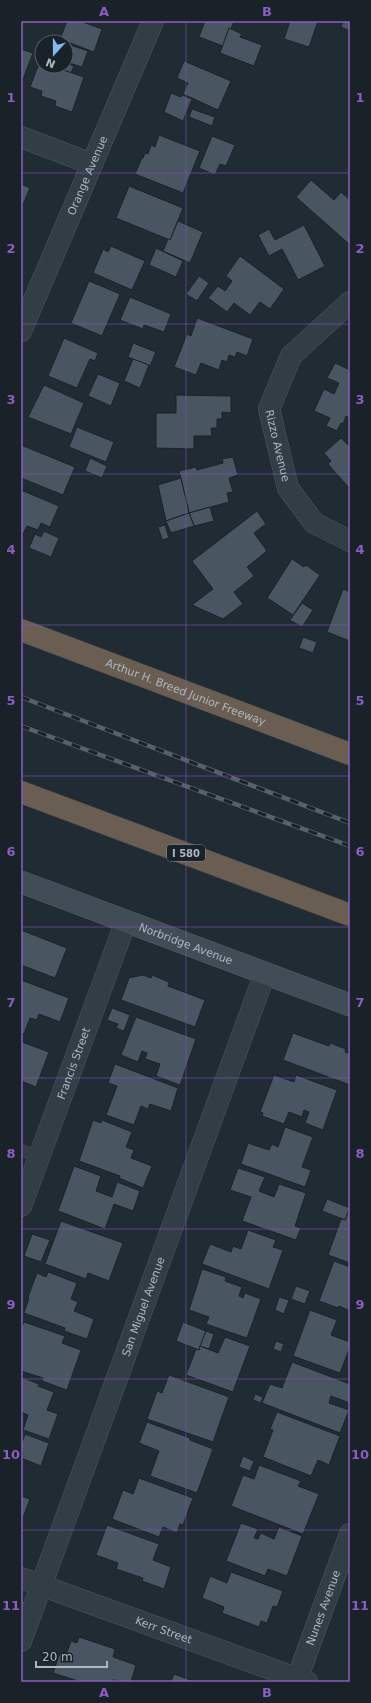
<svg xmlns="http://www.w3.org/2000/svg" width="371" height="1703" font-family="'DejaVu Sans',sans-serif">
  <rect width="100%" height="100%" fill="#202b34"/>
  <g fill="#495560" stroke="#1b232b">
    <path d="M67,21h13l22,8 -8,23 -34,-13z"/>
    <path d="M205,21h29l-3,8 -2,-1 -6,18 -24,-9z"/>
    <path d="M290,21h28l-9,26 -25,-8z"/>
    <path d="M343,21h7v10l-9,-4z"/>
    <path d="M229,28l13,6 -2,3 22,8 -8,21 -34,-13z"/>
    <path d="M67,44l21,7 -6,16 -16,-5z"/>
    <path d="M21,49l12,4 -11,29h-1z"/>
    <path d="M42,55v11h9l-2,5 -11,-5z"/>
    <path d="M184,61l47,20 -13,29 -35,-16 5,-11 -11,-5z"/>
    <path d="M66,63l8,3 -3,7 -19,-7h14z"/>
    <path d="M38,66l11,5 3,-5 32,11 -12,35 -17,-6 1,-5 -15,-5 1,-5 -12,-4z"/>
    <path d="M171,93l10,4 1,-2 10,4 -9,22 -19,-9z"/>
    <path d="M192,109l23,8 -3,9 -23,-9z"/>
    <path d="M159,135l41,16 -17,42 -48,-19 7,-16h1l2,-5 3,1 3,-9 4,2z"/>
    <path d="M212,136l23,9 -9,21 -6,-2 -5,11 -16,-7z"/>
    <path d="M311,180l23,20 7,-8 9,8v45l-54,-48z"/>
    <path d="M21,184l9,4 -9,21z"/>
    <path d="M129,186l54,22 -13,32 -54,-22z"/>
    <path d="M178,221l25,11 -13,31 -27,-12 5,-12 2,1z"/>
    <path d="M304,225l21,41 -27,14 -16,-31 -13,7 -11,-21 11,-6 6,11z"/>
    <path d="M111,246l34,15 -13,29 -39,-17 10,-24 5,3z"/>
    <path d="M156,248l27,13 -7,16 -27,-12z"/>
    <path d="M240,256l44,33 -14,20 -10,-7 -10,13 -16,-12 -7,9 -19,-14 10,-12 7,5 7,-10 -6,-5z"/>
    <path d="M199,276l10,7 -12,18 -11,-7z"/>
    <path d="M89,281l31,13 -18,42 -31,-13z"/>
    <path d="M130,297l41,17 -7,18 -20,-7 -1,4 -23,-9z"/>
    <path d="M197,318l56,21 -6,17 -10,-4 -2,5 -6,-2 -2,7 -5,-2 -3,10 -18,-7 -5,12 -22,-8 13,-33 4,2z"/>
    <path d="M64,338l34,15 -3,8 -5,-2 -13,29 -29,-12z"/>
    <path d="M133,343l23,9 -6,14 -22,-9z"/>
    <path d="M133,359l16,6 -9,23 -16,-7z"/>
    <path d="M335,363l15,7v48l-4,-2 -3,8 -2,-1 -4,8 -11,-5 4,-8 -16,-7 10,-22 10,5 5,-11 -12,-5z"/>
    <path d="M98,374l22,9 -9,23 -23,-10z"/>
    <path d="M44,385l40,18 -13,31 -43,-17z"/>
    <path d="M176,395l55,1v17l-9,-1v7h-5v9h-6l1,8h-18v13l-38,-1v-35h20z"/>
    <path d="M77,427l37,15 -8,20 -37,-15z"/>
    <path d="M341,438l9,9v42l-22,-25 3,-3 -7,-8z"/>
    <path d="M21,445l54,22 -12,28 -42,-17z"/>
    <path d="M233,457l5,18 -9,3 4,14 -6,1 2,9 -40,11 -10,-42 17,-4 1,3 26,-7 -1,-4z"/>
    <path d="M90,458l17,8 -5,12 -17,-7z"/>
    <path d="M181,478l8,35 -23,8 -8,-36z"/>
    <path d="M21,490l38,16 -9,21 -9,-4 -3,7 -11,-4 -5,10 -1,-1z"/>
    <path d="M210,507l4,14 -20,5 -5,-13z"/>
    <path d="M257,511l9,13 -12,9 13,18 -20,16 7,9 -20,16 9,12 -20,15 -31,-14 21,-16 -21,-28z"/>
    <path d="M189,513l5,13 -23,7 -5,-12z"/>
    <path d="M165,525l4,13 -7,2 -4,-13z"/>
    <path d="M44,531l15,7 -8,19 -22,-9 6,-14 6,3z"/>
    <path d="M292,559l12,8 2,-2 14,10 -27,40 -26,-17z"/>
    <path d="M343,589l7,3v49l-23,-9z"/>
    <path d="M302,603l11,7 -11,17 -12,-7z"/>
    <path d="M303,637l14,5 -4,11 -14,-5z"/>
    <path d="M21,930l46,18 -12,30 -34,-13z"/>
    <path d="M143,975l8,3 1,-3 17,7 -1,4 37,14 -10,27 -74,-27 8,-22z"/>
    <path d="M21,980l48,18 -9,24 -21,-8 -2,6 -7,-2 -6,16 -3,-1z"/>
    <path d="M112,1008l18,7 -6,16 -8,-3 2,-4 -11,-4z"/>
    <path d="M136,1017l60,22 -16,46 -24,-9 4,-12 -15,-5 2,-6 -5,-2 -4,11 -17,-7z"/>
    <path d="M293,1033l36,13 1,-3 16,6 -1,3 5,2v31l-67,-25z"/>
    <path d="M22,1042l27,10 -13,35 -15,-6z"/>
    <path d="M115,1064l63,24 -7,23 -21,-7 -2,5 -7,-3 -7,19 -28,-10 11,-29 -9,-3z"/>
    <path d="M274,1075l20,7 2,-7 41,15 -14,40 -18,-7 4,-11 -5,-2 -2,7 -13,-5 -5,12 -22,-8 1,-3 -3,-1z"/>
    <path d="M93,1120l8,3 1,-3 30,12 -6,15 8,3 -3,8 21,8 -9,22 -24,-10 1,-2 -41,-15z"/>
    <path d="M285,1127l28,10 -11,30 9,3 -6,17 -64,-23 7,-21 21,7 3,-6 6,3z"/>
    <path d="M74,1166l27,10 -5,15 16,6 5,-15 23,9 -7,20 -19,-7 -9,25 -47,-18z"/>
    <path d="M238,1168l27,9 -6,14 15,6 5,-13 27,9 -11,33 6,2 -5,12 -54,-19 9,-24 -21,-7z"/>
    <path d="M327,1199l23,9 -5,12 -23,-9z"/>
    <path d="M350,1208v55l-22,-8 13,-36 4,1z"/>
    <path d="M61,1221l62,22 -14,38 -21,-8 -2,6 -41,-15z"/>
    <path d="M248,1230l28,10 -3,7 10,3 -14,39 -67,-25 8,-20 21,8 2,-6 8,3z"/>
    <path d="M32,1234l18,6 -9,22 -17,-6z"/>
    <path d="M334,1261l16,6v44l-11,-5 -1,2 -19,-7z"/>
    <path d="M202,1269l24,8 -1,4 17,6 -3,9 4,2 2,-5 16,6 -14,39 -41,-14 3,-7 -20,-7z"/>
    <path d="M48,1272l29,11 -6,16 7,3 -4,9 20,8 -7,20 -23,-8 1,-3 -41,-15 5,-15 -1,-1 9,-24 9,4z"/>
    <path d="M296,1286l14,5 -5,13 -14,-5z"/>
    <path d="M279,1297l10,3 -5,14 -9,-4z"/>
    <path d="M310,1310l27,10 -6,15 19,7v5l-10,26 -47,-17z"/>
    <path d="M24,1322l41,14 -3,7 19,7 -14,40 -25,-9 1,-3 -22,-7v-42z"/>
    <path d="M183,1322l23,9 -7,19 -23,-9z"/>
    <path d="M206,1331l8,3 -5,15 -9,-3z"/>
    <path d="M225,1337l25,9 -17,46 -47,-17 10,-26 3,1 1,-4 18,7z"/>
    <path d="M276,1341l8,3 -3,8 -8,-3z"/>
    <path d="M292,1362l58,22v19l-19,-7 -2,7 20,7 -9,23 -78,-30 8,-19 12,4z"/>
    <path d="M169,1375l60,22 -16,45 -66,-23 10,-28 5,2z"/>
    <path d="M21,1377l18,7 -1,2 16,6 -7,18 11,4 -9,25 -26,-9 5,-15 -7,-3z"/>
    <path d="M255,1394l8,3 -2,6 -8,-3z"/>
    <path d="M277,1412l63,24 -11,29 -11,-5 -7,16 -48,-19 10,-27 -3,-1z"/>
    <path d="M147,1422l43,16v2l23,9 -16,44 -47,-17 9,-25 -20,-8z"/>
    <path d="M25,1434l24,9 -8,23 -20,-8 2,-5 -2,-1v-6z"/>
    <path d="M243,1456l11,5 -4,10 -11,-4z"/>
    <path d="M259,1465l42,16 -3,5 21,8 -16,40 -72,-28 12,-31 11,4z"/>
    <path d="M139,1478l54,20 -10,27 -3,-1 -3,9 -14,-6 -4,10 -47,-18 11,-29 10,4z"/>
    <path d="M21,1496l9,3 -9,24z"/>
    <path d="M241,1523l17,6 -4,9 4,1 3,-6 13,6 5,-12 23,9 -15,40 -19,-7 -3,7 -39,-15z"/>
    <path d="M107,1525l52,19 -6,16 18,7 -7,22 -22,-8 1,-3 -27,-9 2,-6 -22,-8z"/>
    <path d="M231,1572l52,19 -6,16 -4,-1 -6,17 -6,-2 -2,6 -37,-14 2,-6 -22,-9 8,-22 17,7z"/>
    <path d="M79,1637l36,12 -2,8 23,8 -5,17 -19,-2v2h-31l-28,-9 7,-20 6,2 5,-14 6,2z"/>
    <path d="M174,1674l22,8h-25z"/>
  </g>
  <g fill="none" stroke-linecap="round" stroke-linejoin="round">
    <defs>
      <path id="lane" d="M21,1150l18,7"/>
      <g id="street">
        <path d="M21,137l71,27"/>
        <path id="s1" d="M350,302l-59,54 -22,53 19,79 26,35 36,18"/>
        <path id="s2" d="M21,331l132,-310"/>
        <path id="s3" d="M21,1206l105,-285"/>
        <path id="s4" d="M21,1578l286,104"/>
        <path id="s5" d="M21,1641l244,-668"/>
        <path id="s6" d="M296,1682l54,-148"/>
      </g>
      <g id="secondary">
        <path id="s7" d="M21,882l329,123"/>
      </g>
      <g id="highway">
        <path id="s8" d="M21,630l329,124"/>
        <path d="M21,792l329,123"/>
      </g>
    </defs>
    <use href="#lane" stroke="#515a63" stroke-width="12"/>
    <use href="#street" stroke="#515a63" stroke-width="22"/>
    <use href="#secondary" stroke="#515a63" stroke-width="23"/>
    <use href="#highway" stroke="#3e474f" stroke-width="23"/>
    <use href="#lane" stroke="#333d45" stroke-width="11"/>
    <use href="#street" stroke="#333d45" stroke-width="21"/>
    <use href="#secondary" stroke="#424c57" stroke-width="22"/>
    <use href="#highway" stroke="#6a5d51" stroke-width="22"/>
    <defs>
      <g id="rail">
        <path d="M21,697l329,126"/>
        <path d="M21,726l329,120"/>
      </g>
    </defs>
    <use href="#rail" stroke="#56616b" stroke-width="4.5"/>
    <use href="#rail" stroke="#192129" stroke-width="3" stroke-dasharray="9" stroke-linecap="butt"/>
  </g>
  <path fill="none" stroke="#8c5dc0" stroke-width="1" stroke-opacity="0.55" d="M186,21v1661M21,173h329M21,324h329M21,474h329M21,625h329M21,776h329M21,927h329M21,1078h329M21,1229h329M21,1379h329M21,1530h329"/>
  <g text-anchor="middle" stroke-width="3" stroke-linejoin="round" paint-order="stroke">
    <rect fill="#192129" stroke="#818b94" stroke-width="1" x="167" y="845" width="38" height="16" rx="3"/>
    <g font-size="10" font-weight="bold" fill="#adb8c2">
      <text x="186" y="857">I 580</text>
    </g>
    <g font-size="11" fill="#adb8c2" stroke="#192129">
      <text dy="4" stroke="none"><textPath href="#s2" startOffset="169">Orange Avenue</textPath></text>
      <text dy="4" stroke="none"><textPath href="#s1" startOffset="175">Rizzo Avenue</textPath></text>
      <text dy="4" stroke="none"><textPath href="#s8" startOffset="176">Arthur H. Breed Junior Freeway</textPath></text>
      <text dy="4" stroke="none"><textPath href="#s7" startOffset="176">Norbridge Avenue</textPath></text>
      <text dy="4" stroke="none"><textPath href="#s3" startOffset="152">Francis Street</textPath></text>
      <text dy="4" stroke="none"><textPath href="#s5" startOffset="356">San Miguel Avenue</textPath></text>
      <text dy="4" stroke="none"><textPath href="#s6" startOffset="79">Nunes Avenue</textPath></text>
      <text dy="4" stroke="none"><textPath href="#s4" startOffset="152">Kerr Street</textPath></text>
    </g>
  </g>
  <rect width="371" height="1703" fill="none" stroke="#192129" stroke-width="44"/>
  <g transform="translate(54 54) rotate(201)"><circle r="19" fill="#192129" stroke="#545d66"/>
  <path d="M0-3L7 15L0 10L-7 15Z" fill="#85baef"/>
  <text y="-6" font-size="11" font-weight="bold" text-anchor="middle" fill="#adb8c2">N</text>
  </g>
  <path d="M36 1661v6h71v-6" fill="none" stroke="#adb8c2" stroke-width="2"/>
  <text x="42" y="1661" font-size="12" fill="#adb8c2" stroke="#192129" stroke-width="3" paint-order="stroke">20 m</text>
  <rect x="22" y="22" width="327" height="1659" fill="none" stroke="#8c5dc0" stroke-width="1.5"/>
  <g font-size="13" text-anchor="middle" font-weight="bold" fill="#8c5dc0">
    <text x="104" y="16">A</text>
    <text x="267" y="16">B</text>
    <text x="11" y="102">1</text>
    <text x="360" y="102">1</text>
    <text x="11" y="253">2</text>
    <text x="360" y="253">2</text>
    <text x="11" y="404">3</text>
    <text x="360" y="404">3</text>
    <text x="11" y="554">4</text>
    <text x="360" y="554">4</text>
    <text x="11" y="705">5</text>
    <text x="360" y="705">5</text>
    <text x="11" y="856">6</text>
    <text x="360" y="856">6</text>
    <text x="11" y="1007">7</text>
    <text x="360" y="1007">7</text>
    <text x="11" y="1158">8</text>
    <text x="360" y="1158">8</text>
    <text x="11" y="1309">9</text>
    <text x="360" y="1309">9</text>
    <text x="11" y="1459">10</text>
    <text x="360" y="1459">10</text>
    <text x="11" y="1610">11</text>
    <text x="360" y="1610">11</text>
    <text x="104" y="1697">A</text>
    <text x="267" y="1697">B</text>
  </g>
</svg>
